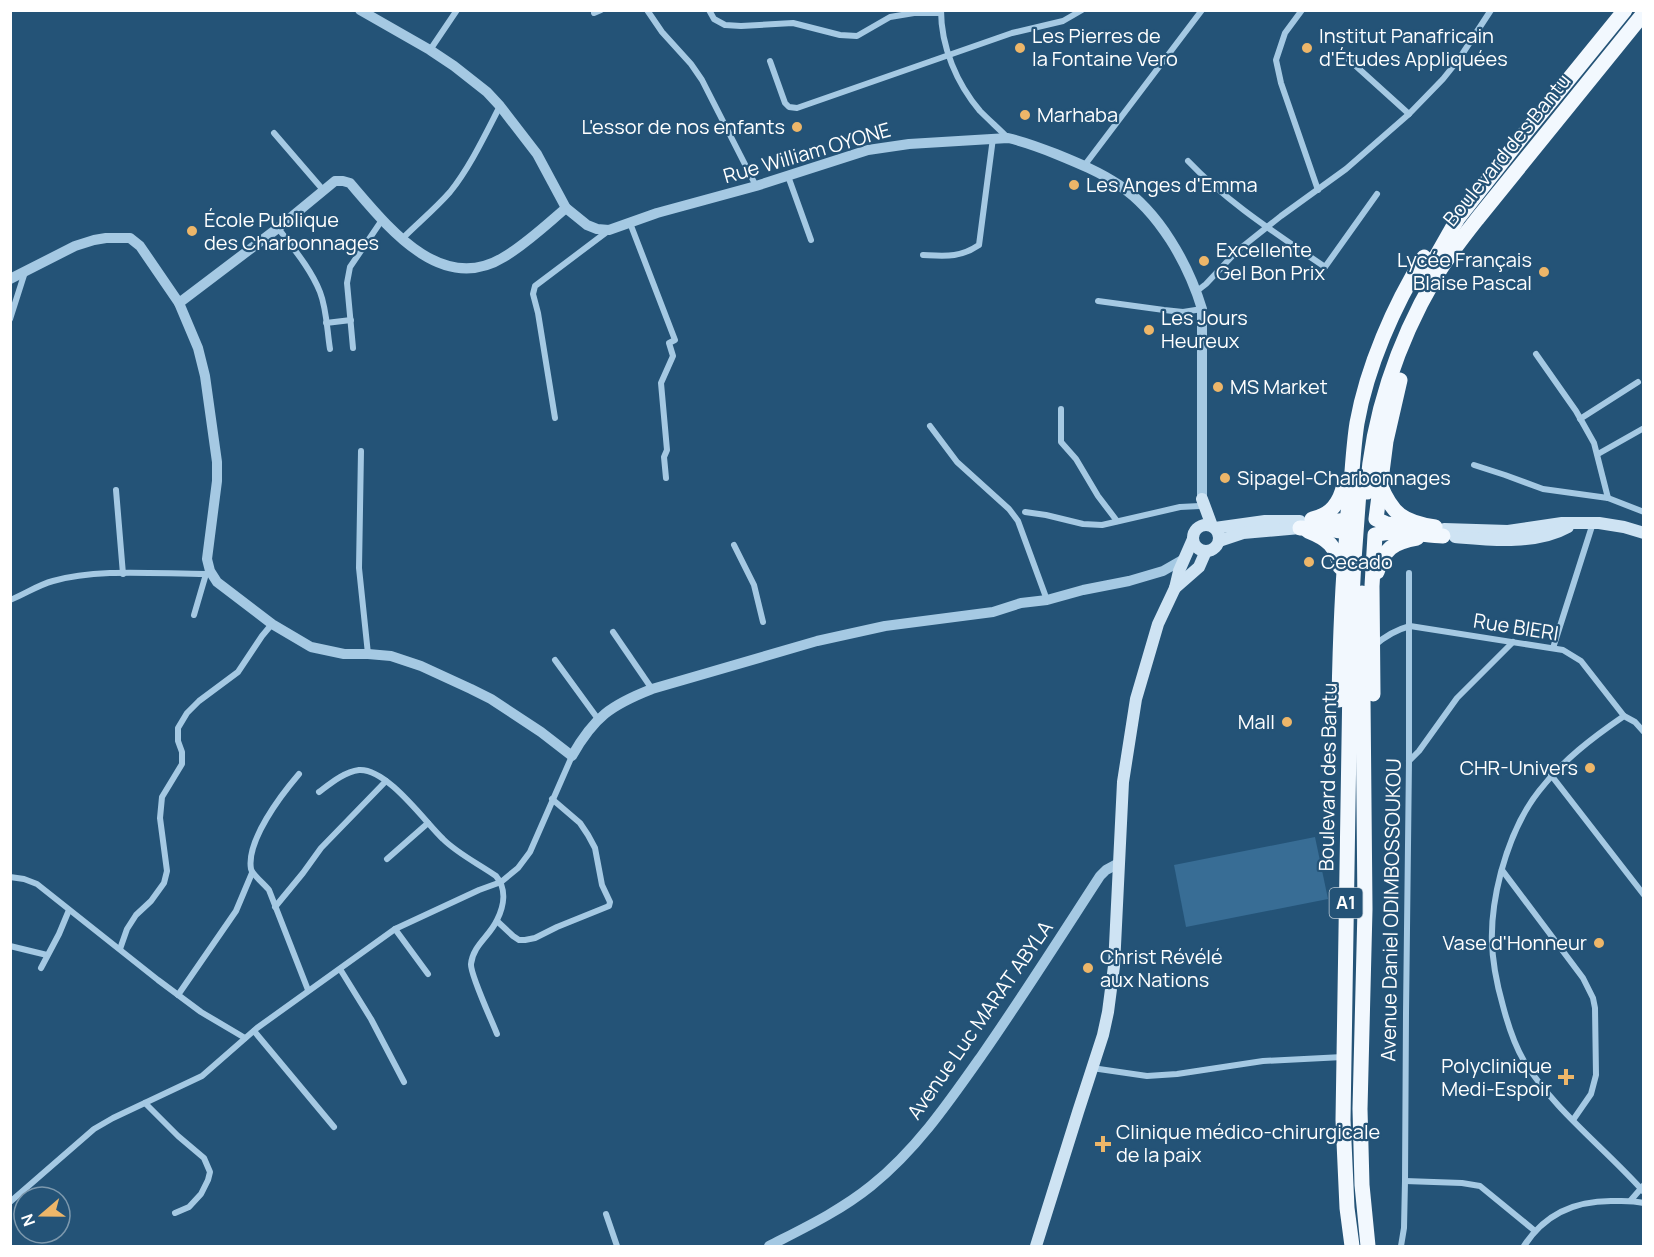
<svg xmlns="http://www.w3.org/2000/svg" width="1654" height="1257" font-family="Manrope,sans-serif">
  <rect width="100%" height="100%" fill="#245377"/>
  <path fill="#386d95" d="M1315,837l13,62 -142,28 -12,-62z"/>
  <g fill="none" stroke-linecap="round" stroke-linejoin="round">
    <g stroke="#a5c9e3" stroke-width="6">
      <path d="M647,10l15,22 29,32 11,16 54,106"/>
      <path d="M709,10l5,9 11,6 16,1 52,-3 47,12 17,1 33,-19 24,-4h26"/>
      <path d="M941,10c0,37 16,74 39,101 9,9 19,18 28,27"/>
      <path d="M1302,10l-17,23 -9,27 5,23 37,107"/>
      <path d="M594,13l7,-3"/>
      <path d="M430,50l27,-40"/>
      <path d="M1347,58l62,56"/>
      <path d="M770,61l15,42 4,4 8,1 215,-75 51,-12 19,-11"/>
      <path d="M274,133l50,58"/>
      <path d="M1188,161c40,42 89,73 137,106l52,-73"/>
      <path d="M1084,166l118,-156"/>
      <path d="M788,176l23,64"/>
      <path d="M630,223l45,117 -6,3 4,13 -12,27 6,67 -3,7 2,21"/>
      <path d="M278,228c15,20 33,41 42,64 7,18 7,39 10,57"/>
      <path d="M402,239c16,-16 33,-30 48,-47 20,-25 35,-57 50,-86"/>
      <path d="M923,255c22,1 37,3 56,-10l14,-107"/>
      <path d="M1197,291l9,-7 31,-33 44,-35 65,-47 63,-55 34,-35 16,-20 32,-49"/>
      <path d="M1098,301l66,9 19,2 19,-3"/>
      <path d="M10,319l15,-47"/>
      <path d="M326,323l25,-3"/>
      <path d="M353,348l-6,-65 3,-16 32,-47"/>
      <path d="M1536,354l40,57 18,32 14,55"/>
      <path d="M1061,409v33l15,17 22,37 19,25"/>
      <path d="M555,418l-17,-105 -5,-19 2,-8 73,-55"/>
      <path d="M1580,419l58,-37"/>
      <path d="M930,426l27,36 52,47 9,12 29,79"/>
      <path d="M361,451l-2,117 9,86"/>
      <path d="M1598,454l46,-26"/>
      <path d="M1474,465l31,10 38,14 65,9 36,14"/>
      <path d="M116,490l7,84"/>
      <path d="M1025,512l21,3 37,9 19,1 78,-18 20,-1"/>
      <path d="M734,545l20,40 9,37"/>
      <path d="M10,600c15,-6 28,-15 43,-19 45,-13 105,-7 153,-7l4,-3"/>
      <path d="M194,615l12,-41"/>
      <path d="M613,632l39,57"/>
      <path d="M1374,646c11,-10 21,-16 36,-20l153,24 18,11 43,55"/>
      <path d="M1553,648l40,-125"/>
      <path d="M555,660l43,59"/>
      <path d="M1644,732l-9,-10 -11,-6c-32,22 -61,44 -85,75 -19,24 -30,52 -38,81 -13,50 -12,85 2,134 5,19 11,38 21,55 31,50 81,87 120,131"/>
      <path d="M1409,761l10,-10 38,-53 56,-56"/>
      <path d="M299,774c-18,21 -53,67 -48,95 1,5 14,16 18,21l39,100"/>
      <path d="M1551,775l93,120"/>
      <path d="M319,792c12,-9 25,-20 40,-22 28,-2 66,52 84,69 15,15 36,25 53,37 11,13 8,30 1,44 -7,16 -24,25 -26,44 -1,10 21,57 26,70"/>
      <path d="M387,859l41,-36"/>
      <path d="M1502,870l81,108 10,20 2,10 1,67 -5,19 -18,26"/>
      <path d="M10,877l14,2 13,5 121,96 43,32 44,26"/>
      <path d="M275,907l28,-34 18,-25 65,-67"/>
      <path d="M497,921l16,15 6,4h6l10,-2 22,-11 52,-21 1,-4 -8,-17 -7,-37 -7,-13 -8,-12 -28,-24"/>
      <path d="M395,929l33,45"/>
      <path d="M10,946l37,9"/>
      <path d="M120,949l7,-20 9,-14 15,-14 13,-18 3,-12 -7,-53 2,-21 20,-33v-12l-4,-11v-13l9,-15 12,-12 39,-29 24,-36 10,-12"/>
      <path d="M41,968l18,-34 10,-24"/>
      <path d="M340,969l31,50 33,63"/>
      <path d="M178,995l58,-84 16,-38"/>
      <path d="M254,1031l80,96"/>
      <path d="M1092,1068l55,8 30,-2 86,-13 80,-4"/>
      <path d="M145,1103l33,33 26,22 6,14 -2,8 -7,14 -12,13 -14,6"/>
      <path d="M1405,1181l57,2 18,3 55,45"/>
      <path d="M1631,1200l13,-15"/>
      <path d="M10,1202l84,-73 19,-11 89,-42 55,-48 138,-99 84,-39 22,-8 17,-14 12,-16 42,-96"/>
      <path d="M606,1214l11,32"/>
      <path d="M1401,1246l3,-18 1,-47 1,-168 3,-252v-188"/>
      <path d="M1524,1246c20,-31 50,-45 87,-45 12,0 20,-1 33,2"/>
    </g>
    <g stroke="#a5c9e3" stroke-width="10">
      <path d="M360,10l70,40 24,16 33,26 13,14 37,48 29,54 21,17 10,4 12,1 48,-17 99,-27 112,-36 41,-6 99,-6c17,4 33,10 48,16 22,9 44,18 63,31 40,27 69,78 83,124v190"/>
      <path d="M10,279l65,-33 19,-6 12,-2h24l10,8 39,57 19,45 7,28 12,86v19l-10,78 3,12 7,11 55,42 39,23 33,7h24l23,2 30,10 50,23 20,10 50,33 31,24c22,-39 39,-51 80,-67l165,-48 68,-15 108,-14 28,-9 26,-3 36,-10 46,-9 34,-10 21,-12"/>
      <path d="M179,303l99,-75 57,-47h8l7,2c37,43 91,113 154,74 22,-13 43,-33 62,-49"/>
      <path d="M769,1246c35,-18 71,-35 102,-60 45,-36 78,-84 111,-131 41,-59 79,-119 118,-179l6,-6 13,-7"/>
    </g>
    <g stroke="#cee3f3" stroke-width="12">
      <path d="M1202,499l10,27"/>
      <circle cx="1206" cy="538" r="13"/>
      <path d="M1215,528l50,-7h35"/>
      <path d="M1444,529l64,2 54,-8h37l25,4 20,6"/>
      <path d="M1455,537c35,3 81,8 113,-10"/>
      <path d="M1219,541l24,-8 57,-5"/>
      <path d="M1175,588l24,-21 7,-16"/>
      <path d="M1036,1246l42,-134 25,-77 5,-23 6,-46 9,-184 13,-83 22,-75 17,-36 4,-17 14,-32"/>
    </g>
    <g stroke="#f2f8fe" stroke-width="15">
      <path d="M1425,276l33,-58 62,-79 105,-129"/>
      <path d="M1400,380l-14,61 -10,78 11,5 14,2"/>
      <path d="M1380,484c12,30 23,38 55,43"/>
      <path d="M1367,492c5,-75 30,-149 68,-214 12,-21 28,-41 43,-60l166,-205"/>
      <path d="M1312,519c19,-4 28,-16 32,-35"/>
      <path d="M1324,523l23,-3c5,-32 5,-65 10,-97 10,-56 37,-118 67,-166"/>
      <path d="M1300,528l28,1 19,3c-5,56 -7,112 -8,168"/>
      <path d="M1308,531c20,8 28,15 32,36"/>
      <path d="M1377,572c7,-23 16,-30 40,-34"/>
      <path d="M1362,593l3,316 -5,200 2,76 6,61"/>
      <path d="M1373,694l-1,-108 3,-51c21,-6 46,0 68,1"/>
      <path d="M1352,1246l-5,-38 -4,-88 8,-503 3,-57"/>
    </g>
    <path stroke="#f2f8fe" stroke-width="15" d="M1354,560l5,-68"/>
  </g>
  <g fill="#edb669" stroke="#245377" stroke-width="2">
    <circle cx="1020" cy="48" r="6"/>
    <circle cx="1307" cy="48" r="6"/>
    <circle cx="1025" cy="115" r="6"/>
    <circle cx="797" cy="127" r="6"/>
    <circle cx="1074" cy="185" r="6"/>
    <circle cx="192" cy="231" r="6"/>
    <circle cx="1204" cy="261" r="6"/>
    <circle cx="1544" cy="272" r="6"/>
    <circle cx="1149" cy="330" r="6"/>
    <circle cx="1218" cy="387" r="6"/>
    <circle cx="1225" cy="478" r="6"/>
    <circle cx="1309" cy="562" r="6"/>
    <circle cx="1287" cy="722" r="6"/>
    <circle cx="1590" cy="768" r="6"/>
    <circle cx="1599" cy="943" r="6"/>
    <circle cx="1088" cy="968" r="6"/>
    <path d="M1563 1068h6v6h6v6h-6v6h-6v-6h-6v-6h6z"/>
    <path d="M1100 1135h6v6h6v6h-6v6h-6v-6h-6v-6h6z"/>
  </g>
  <g text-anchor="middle" stroke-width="4.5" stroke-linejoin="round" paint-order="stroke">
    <rect fill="#245377" stroke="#bdcbd6" stroke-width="1.5" x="1329.5" y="888" width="33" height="30" rx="4.5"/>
    <g font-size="18" font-weight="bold" fill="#fff">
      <text x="1346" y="909">A1</text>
    </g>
    <g font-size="20" fill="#fff" stroke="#245377" text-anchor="start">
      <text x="1032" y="43">Les Pierres de<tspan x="1032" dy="23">la Fontaine Vero</tspan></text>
      <text x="1319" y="43">Institut Panafricain<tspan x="1319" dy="23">d'Études Appliquées</tspan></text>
      <text x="1037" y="122">Marhaba</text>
      <text x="785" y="134" text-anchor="end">L'essor de nos enfants</text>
      <text x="1086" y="192">Les Anges d'Emma</text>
      <text x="204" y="227">École Publique<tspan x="204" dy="23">des Charbonnages</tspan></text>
      <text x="1216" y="257">Excellente<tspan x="1216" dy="23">Gel Bon Prix</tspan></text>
      <text x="1532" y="267" text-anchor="end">Lycée Français<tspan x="1532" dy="23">Blaise Pascal</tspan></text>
      <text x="1161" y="325">Les Jours<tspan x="1161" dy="23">Heureux</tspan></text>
      <text x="1230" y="394">MS Market</text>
      <text x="1237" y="485">Sipagel-Charbonnages</text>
      <text x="1321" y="569">Cecado</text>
      <text x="1275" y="729" text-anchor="end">Mall</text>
      <text x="1578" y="775" text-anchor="end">CHR-Univers</text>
      <text x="1587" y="950" text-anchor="end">Vase d'Honneur</text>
      <text x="1100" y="964">Christ Révélé<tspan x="1100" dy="23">aux Nations</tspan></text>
      <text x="1552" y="1073" text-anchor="end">Polyclinique<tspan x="1552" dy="23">Medi-Espoir</tspan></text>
      <text x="1116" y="1139">Clinique médico-chirurgicale<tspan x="1116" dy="23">de la paix</tspan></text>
    </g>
    <g font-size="20" fill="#fff" stroke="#245377">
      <text transform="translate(1507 150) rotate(-51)" y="7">Boulevard des Bantu</text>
      <text transform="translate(807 153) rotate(-16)" y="7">Rue William OYONE</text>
      <text transform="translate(1516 627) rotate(9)" y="7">Rue BIERI</text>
      <text transform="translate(1328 777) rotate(-89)" y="7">Boulevard des Bantu</text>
      <text transform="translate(1391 910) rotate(-89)" y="7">Avenue Daniel ODIMBOSSOUKOU</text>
      <text transform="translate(980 1020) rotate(-55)" y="7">Avenue Luc MARAT ABYLA</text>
    </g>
  </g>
  <rect width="1654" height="1257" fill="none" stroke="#ffffff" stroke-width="24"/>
  <g transform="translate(42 1215) rotate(250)"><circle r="28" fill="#245377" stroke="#7c98ad" stroke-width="1.5"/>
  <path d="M0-4.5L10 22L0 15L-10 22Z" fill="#edb669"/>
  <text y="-9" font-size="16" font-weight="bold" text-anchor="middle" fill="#ffffff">N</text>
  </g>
</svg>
